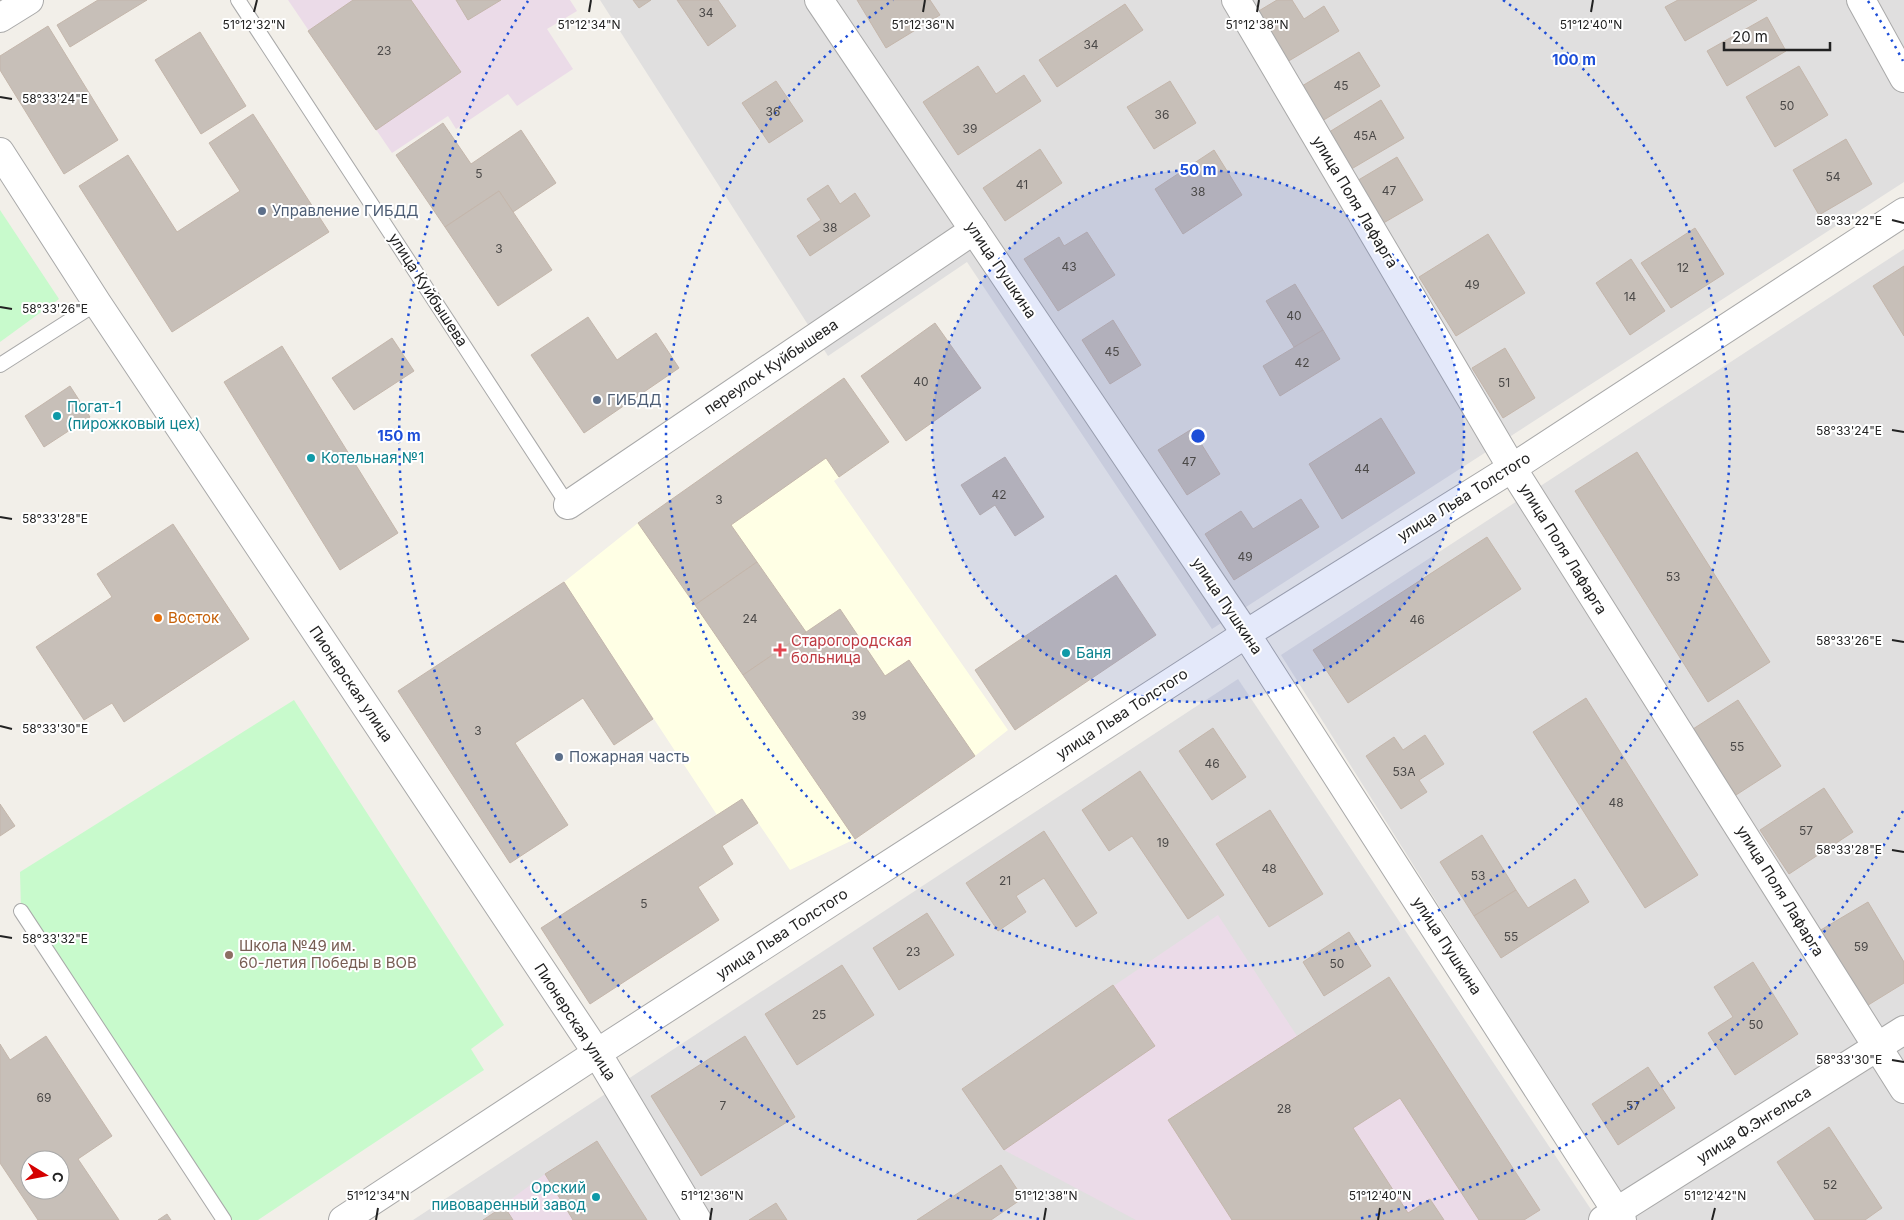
<svg xmlns="http://www.w3.org/2000/svg" width="1904" height="1220" font-family="Inter,sans-serif">
  <rect width="100%" height="100%" fill="#f2efe9"/>
  <g fill="#e0dfdf">
    <path d="M600,0h1304v182l-692,447 -245,-367 -139,94z"/>
    <path d="M1904,249v971h-267l-356,-565z"/>
    <path d="M1238,679l360,541h-1185z"/>
  </g>
  <g fill="#ebdbe8">
    <path d="M288,0h282l7,11 -30,18 26,40 -56,37 -9,-12 -52,35 -8,-13 -56,37z"/>
    <path d="M1218,915l79,121 92,-59 151,233 -16,10h-388l-132,-70 -42,-61z"/>
    <path d="M597,1141l50,79h-164l62,-46z"/>
  </g>
  <path fill="#ffffe5" d="M844,378l45,64 -55,39 174,249 -33,26 -120,83 -65,31 -48,-71 -25,16 -153,-233 74,-59z"/>
  <g fill="#c8facc">
    <path d="M0,210l59,89 -59,43z"/>
    <path d="M294,700l210,325 -33,24 13,21 -226,150h-34l-203,-309 -1,-39z"/>
  </g>
  <g fill="#c7bfb8" stroke="#c4b6ab" fill-rule="evenodd">
    <path d="M98,0h49l-77,47 -13,-22z"/>
    <path d="M353,0h58l50,72 -85,58 -68,-99z"/>
    <path d="M456,0h45l-33,20z"/>
    <path d="M633,0h18l-12,8z"/>
    <path d="M677,0h41l18,26 -28,20z"/>
    <path d="M857,0h73l10,15 -54,33z"/>
    <path d="M1277,0h15l12,19 20,-13 15,25 -52,31 -30,-50z"/>
    <path d="M1678,0h79l-72,41 -20,-34z"/>
    <path d="M1125,4l18,26 -86,57 -18,-27z"/>
    <path d="M1767,17l19,34 -59,35 -20,-35z"/>
    <path d="M48,26l70,114 -54,34 -64,-104v-14z"/>
    <path d="M200,32l46,74 -45,28 -46,-74z"/>
    <path d="M1359,52l21,34 -58,35 -20,-35z"/>
    <path d="M978,66l18,28 28,-19 17,26 -83,54 -35,-53z"/>
    <path d="M1799,66l29,49 -53,32 -29,-50z"/>
    <path d="M776,81l27,40 -34,22 -27,-40z"/>
    <path d="M1170,81l26,42 -42,26 -27,-42z"/>
    <path d="M1381,100l23,38 -56,33 -22,-37z"/>
    <path d="M253,114l76,118 -157,100 -93,-146 49,-31 49,77 63,-41 -31,-48z"/>
    <path d="M443,123l28,41 50,-34 35,53 -43,29 -14,-21 -54,36 -49,-72z"/>
    <path d="M1846,139l26,45 -53,31 -26,-45z"/>
    <path d="M1040,149l22,34 -57,38 -22,-33z"/>
    <path d="M1214,150l28,45 -59,39 -28,-45z"/>
    <path d="M1397,157l26,43 -43,25 -25,-43z"/>
    <path d="M828,185l12,19 15,-11 15,23 -60,40 -13,-20 24,-16 -14,-21z"/>
    <path d="M499,191l53,79 -54,36 -53,-79z"/>
    <path d="M1695,228l29,46 -53,34 -30,-45z"/>
    <path d="M1087,232l28,43 -57,36 -34,-52 35,-22 5,9z"/>
    <path d="M1488,234l37,59 -69,43 -37,-59z"/>
    <path d="M1631,259l34,52 -35,24 -34,-52z"/>
    <path d="M1904,266v70l-31,-50z"/>
    <path d="M1295,284l28,46 -29,17 -28,-46z"/>
    <path d="M588,317l29,43 39,-27 23,35 -95,65 -53,-78z"/>
    <path d="M1113,320l28,45 -31,19 -28,-44z"/>
    <path d="M935,323l46,65 -75,53 -45,-65z"/>
    <path d="M1323,330l17,29 -60,37 -17,-30z"/>
    <path d="M392,338l22,33 -60,39 -22,-32z"/>
    <path d="M282,346l116,187 -58,37 -116,-188z"/>
    <path d="M1505,348l30,50 -32,20 -31,-50z"/>
    <path d="M844,378l45,64 -50,35 -13,-19 -95,67 26,37 -62,43 -57,-82z"/>
    <path d="M70,386l20,31 -46,30 -19,-31z"/>
    <path d="M1381,418l34,55 -73,46 -33,-55z"/>
    <path d="M1192,429l28,45 -33,21 -29,-45z"/>
    <path d="M1637,452l133,210 -62,40 -133,-211z"/>
    <path d="M1005,457l39,60 -29,19 -20,-31 -15,10 -19,-30z"/>
    <path d="M1301,499l18,28 -85,53 -29,-46 36,-23 12,18z"/>
    <path d="M173,524l76,115 -125,83 -12,-19 -28,17 -48,-73 76,-50 -15,-23z"/>
    <path d="M1487,537l34,52 -173,114 -35,-53z"/>
    <path d="M757,562l49,70 -63,43 -48,-70z"/>
    <path d="M1116,575l40,60 -141,95 -40,-60z"/>
    <path d="M564,582l89,137 -39,26 -31,-47 -68,45 53,82 -58,38 -112,-172z"/>
    <path d="M840,609l45,67 24,-16 66,96 -120,83 -112,-164z"/>
    <path d="M1586,698l112,177 -53,33 -112,-176z"/>
    <path d="M1738,700l43,66 -45,29 -43,-66z"/>
    <path d="M1213,728l33,49 -34,23 -33,-49z"/>
    <path d="M1425,735l19,29 -25,16 8,12 -26,17 -35,-53 28,-19 9,13z"/>
    <path d="M1140,771l84,124 -36,24 -56,-83 -23,15 -27,-41z"/>
    <path d="M1824,788l29,44 -64,42 -29,-44z"/>
    <path d="M742,799l16,24 -36,23 11,18 -35,23 21,33 -129,84 -49,-76z"/>
    <path d="M0,804l15,22 -15,10z"/>
    <path d="M1270,810l53,84 -54,33 -53,-83z"/>
    <path d="M1044,831l53,82 -21,14 -32,-49 -28,18 10,16 -28,19 -32,-48z"/>
    <path d="M1482,835l34,55 -42,26 -34,-54z"/>
    <path d="M1575,879l14,23 -88,56 -27,-42 42,-26 12,18z"/>
    <path d="M1868,902l36,60v21l-39,24 -46,-76z"/>
    <path d="M927,913l27,42 -55,35 -26,-42z"/>
    <path d="M1349,932l22,34 -47,30 -21,-34z"/>
    <path d="M1753,962l45,72 -63,41 -27,-42 25,-16 -19,-30z"/>
    <path d="M842,965l32,50 -77,50 -32,-51z"/>
    <path d="M1389,977l151,233 -16,10h-45l-79,-122 -47,30 55,85 22,-14 14,21h-212l-64,-100z"/>
    <path d="M1113,985l42,61 -151,104 -42,-61z"/>
    <path d="M46,1036l66,100 -34,23 41,61h-81l-38,-57v-119l10,16zM30,1160h30v30h-30z"/>
    <path d="M745,1036l50,81 -94,59 -50,-80z"/>
    <path d="M1648,1067l27,41 -57,37 -26,-41z"/>
    <path d="M1829,1127l53,81 -17,12h-50l-38,-58z"/>
    <path d="M597,1141l50,79h-74l-28,-46z"/>
    <path d="M1001,1165l22,33 -32,22h-74z"/>
    <path d="M776,1203l11,17h-38z"/>
    <path d="M504,1206l9,14h-30z"/>
    <path d="M167,1214l4,6h-13z"/>
  </g>
  <g fill="none" stroke-linecap="round" stroke-linejoin="round">
    <defs>
      <g id="service">
        <path d="M238,0l330,505"/>
        <path d="M0,365l97,-62"/>
        <path d="M21,911l203,309"/>
      </g>
      <g id="minor">
        <path d="M819,0l427,634 376,586"/>
        <path d="M1236,0l276,468 392,621"/>
        <path d="M1861,0l43,78"/>
        <path d="M0,152l97,151 500,750 100,167"/>
        <path d="M568,505l406,-275"/>
        <path d="M343,1220l254,-167 649,-419 266,-166 392,-256"/>
        <path d="M1603,1220l301,-190"/>
      </g>
      <path id="tertiary" d="M0,18l29,-18"/>
    </defs>
    <use href="#service" stroke="#a9a9a9" stroke-width="16"/>
    <use href="#minor" stroke="#a9a9a9" stroke-width="30"/>
    <use href="#tertiary" stroke="#a9a9a9" stroke-width="30"/>
    <use href="#service" stroke="#fff" stroke-width="14"/>
    <use href="#minor" stroke="#fff" stroke-width="28"/>
    <use href="#tertiary" stroke="#fff" stroke-width="28"/>
  </g>
  <path fill="none" stroke="#222" stroke-width="2" d="M254,12l3,-12M589,12l2,-12M923,12l2,-12M1257,12l2,-12M1591,12l2,-12M0,97l12,2M1892,220l12,3M0,307l12,2M1892,430l12,2M0,517l12,2M1892,640l12,2M0,726l12,3M1892,850l12,2M0,936l12,2M1892,1060l12,2M376,1220l2,-12M710,1220l2,-12M1044,1220l2,-12M1378,1220l2,-12M1712,1220l3,-12"/>
  <circle cx="1198" cy="436" r="266" fill="#1d4ed8" fill-opacity=".12"/>
  <g fill="none" stroke="#1d4ed8" stroke-width="2.5" stroke-dasharray="2.5 5">
    <circle cx="1198" cy="436" r="266"/>
    <path d="M1503 0A532 532 0 1 1 893 0"/>
    <path d="M1903 811A799 799 0 0 1 1357 1219M1039 1219A799 799 0 0 1 528 1M1868 1A799 799 0 0 1 1903 61"/>
  </g>
  <g fill="#5c6f8a" stroke="#fff" stroke-width="2">
    <circle cx="262" cy="211" r="5"/>
    <circle cx="597" cy="400" r="5"/>
    <circle cx="559" cy="757" r="5"/>
  </g>
  <g fill="#0f9aa8" stroke="#fff" stroke-width="2">
    <circle cx="57" cy="416" r="5"/>
    <circle cx="311" cy="458" r="5"/>
    <circle cx="1066" cy="653" r="5"/>
    <circle cx="596" cy="1197" r="5"/>
  </g>
  <circle fill="#e8710a" stroke="#fff" stroke-width="2" cx="158" cy="618" r="5"/>
  <path fill="#e0444e" stroke="#fff" stroke-width="2" d="M777.5 642.5h5v5h5v5h-5v5h-5v-5h-5v-5h5z"/>
  <circle fill="#8d6e63" stroke="#fff" stroke-width="2" cx="229" cy="955" r="5"/>
  <g text-anchor="middle" stroke-width="4" stroke-linejoin="round" paint-order="stroke">
    <g font-size="12" fill="#4b4948">
      <text x="706" y="17">34</text>
      <text x="1091" y="49">34</text>
      <text x="384" y="55">23</text>
      <text x="1341" y="90">45</text>
      <text x="1787" y="110">50</text>
      <text x="773" y="116">36</text>
      <text x="1162" y="119">36</text>
      <text x="970" y="133">39</text>
      <text x="1365" y="140">45А</text>
      <text x="479" y="178">5</text>
      <text x="1833" y="181">54</text>
      <text x="1022" y="189">41</text>
      <text x="1389" y="195">47</text>
      <text x="1198" y="196">38</text>
      <text x="830" y="232">38</text>
      <text x="499" y="253">3</text>
      <text x="1069" y="271">43</text>
      <text x="1683" y="272">12</text>
      <text x="1472" y="289">49</text>
      <text x="1630" y="301">14</text>
      <text x="1294" y="320">40</text>
      <text x="1112" y="356">45</text>
      <text x="1302" y="367">42</text>
      <text x="921" y="386">40</text>
      <text x="1504" y="387">51</text>
      <text x="1189" y="466">47</text>
      <text x="1362" y="473">44</text>
      <text x="999" y="499">42</text>
      <text x="719" y="504">3</text>
      <text x="1245" y="561">49</text>
      <text x="1673" y="581">53</text>
      <text x="750" y="623">24</text>
      <text x="1417" y="624">46</text>
      <text x="859" y="720">39</text>
      <text x="478" y="735">3</text>
      <text x="1737" y="751">55</text>
      <text x="1212" y="768">46</text>
      <text x="1404" y="776">53А</text>
      <text x="1616" y="807">48</text>
      <text x="1806" y="835">57</text>
      <text x="1163" y="847">19</text>
      <text x="1269" y="873">48</text>
      <text x="1478" y="880">53</text>
      <text x="1005" y="885">21</text>
      <text x="644" y="908">5</text>
      <text x="1511" y="941">55</text>
      <text x="1861" y="951">59</text>
      <text x="913" y="956">23</text>
      <text x="1337" y="968">50</text>
      <text x="819" y="1019">25</text>
      <text x="1756" y="1029">50</text>
      <text x="44" y="1102">69</text>
      <text x="723" y="1110">7</text>
      <text x="1633" y="1110">57</text>
      <text x="1284" y="1113">28</text>
      <text x="1830" y="1189">52</text>
    </g>
    <g font-size="15" fill="#222" stroke="#fff">
      <text transform="translate(1355 202) rotate(59)" y="5">улица Поля Лафарга</text>
      <text transform="translate(1001 270) rotate(56)" y="5">улица Пушкина</text>
      <text transform="translate(428 290) rotate(57)" y="5">улица Куйбышева</text>
      <text transform="translate(771 367) rotate(-34)" y="5">переулок Куйбышева</text>
      <text transform="translate(1464 497) rotate(-32)" y="5">улица Льва Толстого</text>
      <text transform="translate(1563 549) rotate(58)" y="5">улица Поля Лафарга</text>
      <text transform="translate(1227 606) rotate(56)" y="5">улица Пушкина</text>
      <text transform="translate(351 684) rotate(56)" y="5">Пионерская улица</text>
      <text transform="translate(1122 714) rotate(-33)" y="5">улица Льва Толстого</text>
      <text transform="translate(1780 891) rotate(58)" y="5">улица Поля Лафарга</text>
      <text transform="translate(782 934) rotate(-33)" y="5">улица Льва Толстого</text>
      <text transform="translate(1447 946) rotate(57)" y="5">улица Пушкина</text>
      <text transform="translate(575 1022) rotate(57)" y="5">Пионерская улица</text>
      <text transform="translate(1754 1125) rotate(-32)" y="5">улица Ф.Энгельса</text>
    </g>
    <g font-size="15" fill="#4e5e75" stroke="#fff" text-anchor="start">
      <text x="272" y="216">Управление ГИБДД</text>
      <text x="607" y="405">ГИБДД</text>
      <text x="569" y="762">Пожарная часть</text>
    </g>
    <g font-size="15" fill="#0d838f" stroke="#fff" text-anchor="start">
      <text x="67" y="412">Погат-1<tspan x="67" dy="17">(пирожковый цех)</tspan></text>
      <text x="321" y="463">Котельная №1</text>
      <text x="1076" y="658">Баня</text>
      <text x="586" y="1193" text-anchor="end">Орский<tspan x="586" dy="17">пивоваренный завод</tspan></text>
    </g>
    <g font-size="15" fill="#c56008" stroke="#fff" text-anchor="start">
      <text x="168" y="623">Восток</text>
    </g>
    <g font-size="15" fill="#be3a42" stroke="#fff" text-anchor="start">
      <text x="791" y="646">Старогородская<tspan x="791" dy="17">больница</tspan></text>
    </g>
    <g font-size="15" fill="#785e54" stroke="#fff" text-anchor="start">
      <text x="239" y="951">Школа №49 им.<tspan x="239" dy="17">60-летия Победы в ВОВ</tspan></text>
    </g>
  </g>
  <g font-size="12" text-anchor="middle" fill="#222" stroke="#fff" stroke-width="4" stroke-linejoin="round" paint-order="stroke">
    <text x="254" y="29">51°12'32"N</text>
    <text x="589" y="29">51°12'34"N</text>
    <text x="923" y="29">51°12'36"N</text>
    <text x="1257" y="29">51°12'38"N</text>
    <text x="1591" y="29">51°12'40"N</text>
    <text x="55" y="103">58°33'24"E</text>
    <text x="1849" y="225">58°33'22"E</text>
    <text x="55" y="313">58°33'26"E</text>
    <text x="1849" y="435">58°33'24"E</text>
    <text x="55" y="523">58°33'28"E</text>
    <text x="1849" y="645">58°33'26"E</text>
    <text x="55" y="733">58°33'30"E</text>
    <text x="1849" y="854">58°33'28"E</text>
    <text x="55" y="943">58°33'32"E</text>
    <text x="1849" y="1064">58°33'30"E</text>
    <text x="378" y="1200">51°12'34"N</text>
    <text x="712" y="1200">51°12'36"N</text>
    <text x="1046" y="1200">51°12'38"N</text>
    <text x="1380" y="1200">51°12'40"N</text>
    <text x="1715" y="1200">51°12'42"N</text>
  </g>
  <circle cx="1198" cy="436" r="8" fill="#1d4ed8" stroke="#fff" stroke-width="2.5"/>
  <g font-size="15" text-anchor="middle" font-weight="bold" fill="#1d4ed8" stroke="#fff" stroke-width="4" stroke-linejoin="round" paint-order="stroke">
    <text x="1574" y="65">100 m</text>
    <text x="1198" y="175">50 m</text>
    <text x="399" y="441">150 m</text>
  </g>
  <g transform="translate(45 1175) rotate(100)"><circle r="24" fill="#ffffff" stroke="#a7a7a7"/>
  <path d="M0-4L9 19L0 12L-9 19Z" fill="#d40000"/>
  <text y="-8" font-size="14" font-weight="bold" text-anchor="middle" fill="#222222">С</text>
  </g>
  <path d="M1724 42v8h106v-8" fill="none" stroke="#222222" stroke-width="2.5"/>
  <text x="1732" y="42" font-size="15" fill="#222222" stroke="#ffffff" stroke-width="4" paint-order="stroke">20 m</text>
</svg>
